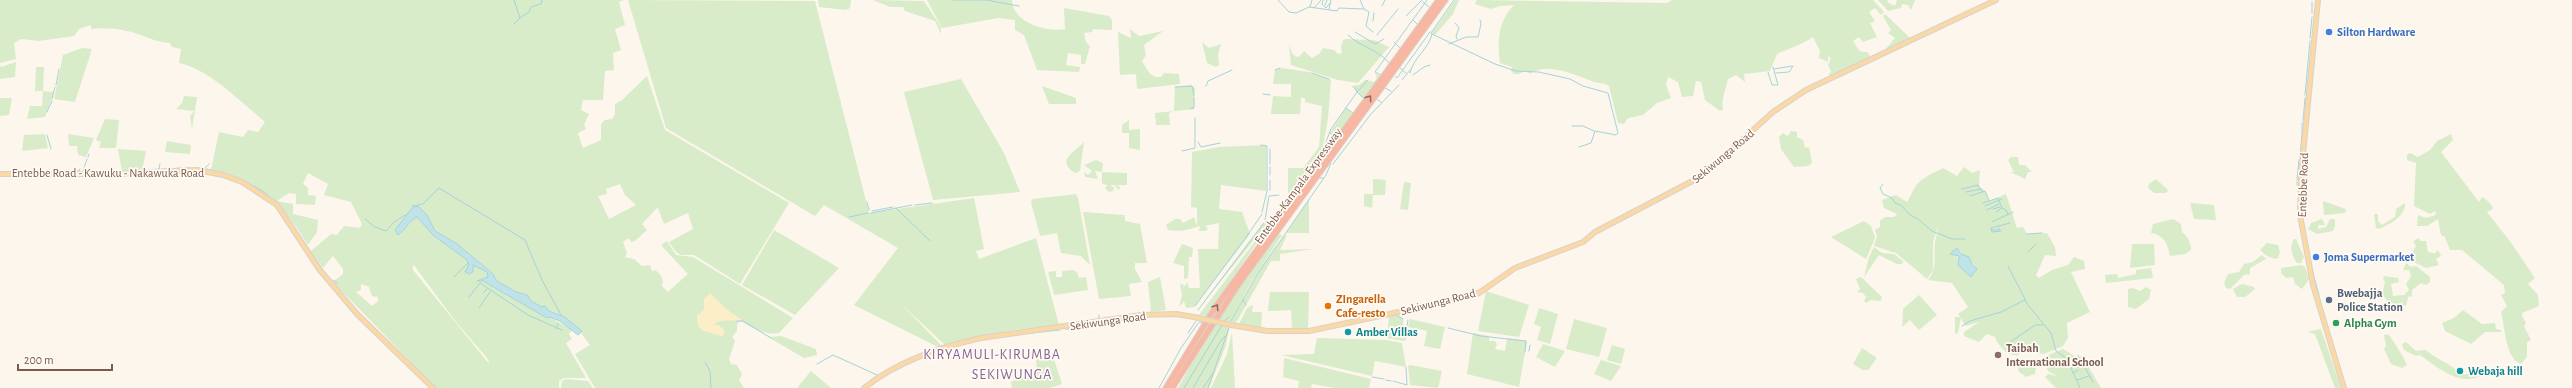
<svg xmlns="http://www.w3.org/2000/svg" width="2572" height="388" font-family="'Alegreya Sans',sans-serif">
  <rect width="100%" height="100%" fill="#fdf6ec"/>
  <g fill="#d8ecc9" fill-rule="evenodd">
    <path d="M0,0h624l-5,2 6,23 -10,4 6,21 -8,3 1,17 -9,1 -2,29h-20l-2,10 8,4 -5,11 2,4 -8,4 5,15 18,-8v-16l4,-4 7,-1 3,-5v-10l7,-4 25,-24 18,54 124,73 -49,81 -46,-29h-13l-5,-3 -7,-10 24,-13 -5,-16 -24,11 -6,-16 -2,1 -14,15 5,6 -12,11 -4,1 -2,-4 -6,4 4,11 -2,4 9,2 8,7 8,-1 2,6 3,-1c6,4 9,9 7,16l6,6 20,-18 -27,-29 6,-4 9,14 17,2 100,61 -14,15c-25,4 -53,-23 -69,-39l-5,15 -8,7 1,9 4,5 20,6 3,-5 -7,-6h-5c8,-7 17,-7 27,-4l-3,3v7l-5,6 3,4 -6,18 2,5 6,1 5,9 -3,6 5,8h-149l-20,-34 15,-9c-8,-10 -13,-21 -25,-28 -12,-7 -29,-8 -38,-22l-11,-3 -19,-11 -5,-8 -36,-30 -21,-12 -8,-16 -15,-7 -17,22 15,-6 3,-6 4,-1 17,19 32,23 4,5 -5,8 8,-7 14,7 1,5 -10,4h5l64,37 3,-1 22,13 -3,4 3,5 -6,4 20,35h-22l-5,3v7h-123l-103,-106 10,-8v-5l-10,-13 -10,12 -12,-17 20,-17 6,1 7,-9 16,2 2,-4 -11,-22 -27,-7 4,-11 -20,-11 -5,11 5,4v7l8,1 -1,9 -19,-1v-10l-7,-1 -12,8 16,3v10l25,6 -1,12 -9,13c-26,-43 -49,-61 -97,-75l8,-38 24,5 5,-7 10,2 7,-10c-23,-19 -56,-53 -86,-59l2,-14 -9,-2 -2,-4c-12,-1 -19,-4 -29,-8 -17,-6 -32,-8 -50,-6v-4l-12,4 -5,7 -35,5 -18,-2 -7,4 2,16 -16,4zM620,184l5,11 11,10 -27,14 -11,-23 9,-2 -1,-5zM413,264l43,58 31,36 3,7 -77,-95zM361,284l8,3 3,9 6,1v4l-6,5 -16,-14 5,-2z"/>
    <path d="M628,0l187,1 54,212 105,-15 10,51 -8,2 3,8 57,-21 23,87 -45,5 -69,15 -45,-42 43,44 -3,1 -86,-43 44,-57 -74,-43 -9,11 -149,-88z"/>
    <path d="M818,0h33l-1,8 -4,2 -27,-3z"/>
    <path d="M873,0l51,1 17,26v7l-6,-13 -30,-10 -2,-4h-13z"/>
    <path d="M927,0h85c0,22 34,33 53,29l-1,-21 45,8 3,4v10l-19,-1 -1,3 -8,1 2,9 4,4 -5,18h-4v-9l-13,-2 -2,12 14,2 -1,5 -42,-2 -13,-35 -9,-5v-10l-17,-2 -56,10z"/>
    <path d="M1455,0h4l-6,14 -18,21 -3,-2z"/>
    <path d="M1477,0l190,3 5,-3h201l11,12 -3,3 -6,-7 -6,4 6,9 -5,2 7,14 -14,5 -4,-5 -6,4c5,5 3,12 14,11l4,5 -41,19 -1,-2 2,-2 -3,-7 3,-7 -3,-2v6l-9,-4 1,-7 -7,-14c-12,8 -23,11 -36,17l-7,17 -26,3 1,8 -9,-7 -8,4c-2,11 -7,19 -5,31l-3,1 -15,-11 -4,-18 -5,-1 -3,15 -11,1 -4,-15 -10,-5 -2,8 5,13 -14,5 -14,12 -15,3 -4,6 -6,-1 -9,-37c-6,-4 -10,-2 -15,-4 -17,-6 -48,-21 -64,-8l-5,-3 -6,3h-5l-3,-3 1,-4 -12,-4c-3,-21 -2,-42 14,-58l-14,1 -9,3 -16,-5z"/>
    <path d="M1878,0h10l-1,2 8,4 2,-6h18l-4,10 -3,-5 -6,-1 -1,4 -13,3z"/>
    <path d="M1885,14l25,24 -26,13 11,-13 -7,-5 3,-3 -8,-14z"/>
    <path d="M1130,29l9,7 24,-5 -19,14 2,10 -4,6c6,9 7,17 19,16l3,-4 15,1 1,10 -43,5 -1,-15 -16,1 -2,-43 13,6z"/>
    <path d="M1346,39l28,1 15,7 -31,36 -20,-3 -47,-15 -2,-21 3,9 4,4 4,-1 4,-5 8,7 7,-4 4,-6 11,2 4,4 4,-1 -1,-6 2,-7z"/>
    <path d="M1202,42l7,6 12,-4 -3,10 1,11 -3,2 -9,-4z"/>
    <path d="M82,48l10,1 -17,53 -21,-3 9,-44z"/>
    <path d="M16,62l-1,15 -15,2v-14l1,2z"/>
    <path d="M36,67h8l-1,24 11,1 -9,25 -18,2 3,-13h12l1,-15h-8z"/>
    <path d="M1282,68l27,4 22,8 -3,38 -5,29 -33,46h-2v-25h15l16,-21 3,-41 -17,-4v-4h-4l-1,16h-29l2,-18 18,1v-13h-18l2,-14z"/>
    <path d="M1375,73l5,3 -16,22 -13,-12 8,-1 6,-5 9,2 3,-4z"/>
    <path d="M961,79l43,74 16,39 -87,8 -29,-108z"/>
    <path d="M1191,85l4,3 -1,21 -20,2 -5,2 1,12h-14l-1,-12 19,-2 1,-24z"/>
    <path d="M1042,86l34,12v6h-27z"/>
    <path d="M184,96l13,1 -5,32 -2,-13 4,-5 -18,-2 6,-6z"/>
    <path d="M0,98h12l-3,17 -9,1z"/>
    <path d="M1346,108l7,6 -17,23 -6,-4z"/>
    <path d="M105,119l14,1 -3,28h-17l2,-6 -5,-2z"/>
    <path d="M1129,120v10l11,-1v21l-11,-2v-15h-7v-8z"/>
    <path d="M1791,131l6,1v5l6,3 2,8 4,-1 3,16 -4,3 -14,1 -13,-18 -2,-12 4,-4 5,3z"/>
    <path d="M45,134l3,14 -26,3 2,-16z"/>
    <path d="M68,134l26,4 -8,19 -8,-2 -1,-9h-8z"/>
    <path d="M2451,134l2,6 -12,12 38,50 3,-5c3,1 11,8 11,12l-6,3 25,32 23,34 -7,6 10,11 1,11 -17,7v3l4,7 -2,3 7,14 -4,2v15l-6,7c-16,-5 -16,-39 -20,-52l6,-6 -6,-11 4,-2 -1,-8 -42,-35h-12l-5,-13 -4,-2 -3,-16 -11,7h-10l1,-11 8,3 10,-3 -1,-4 -5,3 -16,-8 2,-43 -9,-3v-5l3,-2 8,4 12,-7 7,-9z"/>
    <path d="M167,141l24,4 -1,9 -25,-2z"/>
    <path d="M1084,141l-4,30 -5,2c-22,-14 5,-23 9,-32z"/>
    <path d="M1266,145v46l-45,-6 -2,24 23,3 8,22 -56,73 -8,1 -2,-7 -5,6 3,-12 -2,-11 4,1 -1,4 4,-7 2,6h11l-2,-39h20l1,-26 -15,3 4,2 -2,3h-7l1,-5c-12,4 -19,6 -32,4l-2,-5 9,-6h5l3,4 11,-6 3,9v-18l-6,-1 1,-55 27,-5z"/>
    <path d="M118,149l28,2 -4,20 -20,1z"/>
    <path d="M2011,157h7l1,8h6l7,7h-4l-3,7 -15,-7h4l-6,-12z"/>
    <path d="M1096,160l7,3 -1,9 25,1v12h-11l4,2 -1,3 -4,-4 1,-1h-6l4,3 -1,3 -4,1 -4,-4 3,-3 -6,-1v-12l-7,-1 3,8 -13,-2 -1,-5 4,3 4,-4 -8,-6z"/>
    <path d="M1964,167l8,6 8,-3 -1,16 6,5 4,10 17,-7 11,34 6,-1 4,7 20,-1 8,14 1,9 -11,-1 -9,20 3,3 13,-8 16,-5 6,-8 10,4 1,8 -14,3 19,40 -23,11 1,15 -5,8 -19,8 -24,-3 -1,4c-11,2 -20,-8 -24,-18l-8,-3 -8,8 -15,-6v-4l15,-10 -14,4 -4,-8 -3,15 -3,1v-17h5l-2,-3 10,-7 -16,-24 -24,-3c10,-13 5,-22 7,-37 0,-5 3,-10 3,-16l-5,15v28l-6,9 -31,-26 -22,-7 3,-10 -2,-6 5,-3v-6l5,-4h9l3,-3 -13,-6 -2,-8 14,-5 11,7c4,-6 6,-13 11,-19 6,-6 17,-11 25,-15l14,8zM1957,248l20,21 -3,5 -16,-9z"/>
    <path d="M1373,179l13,1 -1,15h-12l-1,13 -8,-2v-12h9z"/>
    <path d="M2156,179l12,11 -2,3h-12l-6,-5 1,-4z"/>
    <path d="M1404,182l7,1 -3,27 -8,-1z"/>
    <path d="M1076,194l2,4 12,67 -9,-9 -20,-3 -4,-20 -17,3 -9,-34 2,-3z"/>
    <path d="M1309,199v34h-23z"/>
    <path d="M2323,201l23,8 -1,4 -21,2z"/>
    <path d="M2190,203l24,2 2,15 -22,-1z"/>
    <path d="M2405,203c1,13 -16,22 -26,26l-3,-1 -2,-14h4v7l4,4 13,-8 1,-8z"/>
    <path d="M1083,212l42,3v6l15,3 7,39h-12v6l7,13 -13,2 2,12 -32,3z"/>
    <path d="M2173,219l8,5 1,8c6,5 9,11 9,18l-6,4 -15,2c-2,-12 -6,-21 -19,-23l2,-9z"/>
    <path d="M2322,219l3,6h-7v4l8,-2 4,-8h5v7l-2,5 -16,3 -9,-5 3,-6z"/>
    <path d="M1864,221l7,5 4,12 -9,21 -35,-22z"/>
    <path d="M1263,223l3,1 -9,12 -61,76z"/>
    <path d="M1270,224l-64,92 -7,-1 70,-92z"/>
    <path d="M774,230l65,38 -44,47 -53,-30z"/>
    <path d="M1278,234l4,1 -30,46 -22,41 -13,-3z"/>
    <path d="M1287,235l-7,15 34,-1 -34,5v7h-9l-35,62 -5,-1 32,-57 21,-29z"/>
    <path d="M2418,238l3,3h5l2,11 7,1 3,-3 3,6 -5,3 3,6 -13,3 -14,-7 -1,-7 5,-8 -3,-4z"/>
    <path d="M2294,239h2l8,18 -3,6h-4c-5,-7 -8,-16 -3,-24z"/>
    <path d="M2267,243l11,2 2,7 -2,6 -3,1 -8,-3 -7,-6z"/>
    <path d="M1182,244l11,4 -1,9h-3l-1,21 -4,1v-13l-11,-3z"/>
    <path d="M2132,244h22l1,21 -25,3z"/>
    <path d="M1874,247l8,6 12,1 9,7 -1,3h-5l-18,-9 -15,22 5,-20z"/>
    <path d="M2262,255l4,4 -16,9v6l-6,1 -14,14 -4,-1 -2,-5 4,-9 11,-2 5,-8 9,-2z"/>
    <path d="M2406,263l5,4 5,-1 14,11v5l-4,3 -5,-2 -9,7v6l-4,1 -2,9 -4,-1 1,-4 -5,5h-7l-9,-12 3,-12 -2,-3 1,-3 14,2 1,4 -8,2 2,12 11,-1 5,-5 -3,-6 5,-8 -2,-6h-6z"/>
    <path d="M2301,265l4,2 4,12 -7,10 -7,-5 -2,-7 -7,1 -5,-5v-5z"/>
    <path d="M2151,268l2,10 -47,5 -1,-8 12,-1 1,4 18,-4v-4z"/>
    <path d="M1072,270l5,2 2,6 7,-1 2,13 -34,5 -6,-23 8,-1v6h6v-6z"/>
    <path d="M1160,277l6,33 -15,2 -3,-30z"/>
    <path d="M1861,277l21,20 -1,4 -10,-1 -5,3 -2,-2 2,-4 -3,-4 -6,-1 3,-3 -4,-10z"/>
    <path d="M2242,284l12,3 1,2 -10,8h-8l-4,-8z"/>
    <path d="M2133,288l7,3 6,-4 5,3 -2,9 -13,10 -8,-2v-18z"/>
    <path d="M1486,291l43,14 -10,32 -41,-6z"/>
    <path d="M1270,292h39l-1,38h-16l-1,-20 -23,1z"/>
    <path d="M1919,295l18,20 -18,15 -9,-10 -8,7 1,-18z"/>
    <path d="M1253,305l-1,7h10l-1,17 -22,-5 8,-16z"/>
    <path d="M1539,308l19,6 -8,30 -13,-4 4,-13 -7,-3z"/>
    <path d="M2463,310l19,14 13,-1 1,6 5,1v2h-16l-14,12 -26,-13 -3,-8 12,-5z"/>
    <path d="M1389,316l7,-1 7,3 1,23 -17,-3z"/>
    <path d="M1410,319l35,8 -5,22 -16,-3 3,-15 -19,-4z"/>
    <path d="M1574,319l33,9 -8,29 -33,-8z"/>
    <path d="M1214,323l15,5 -3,17 -17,43h-31z"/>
    <path d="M2321,329l20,59h-6l-20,-54 -8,-2z"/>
    <path d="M1232,332l3,56h-24l16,-34z"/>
    <path d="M1473,333l16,3v5h6l2,3 -2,5 10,2 2,-13 20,3 -8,46 -52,-13z"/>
    <path d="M2388,334c4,4 18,27 19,31l-5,3 -11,-4 -7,-15 2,-3 -2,-11z"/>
    <path d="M781,336l35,13 1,6 -13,3 -36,-21z"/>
    <path d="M1317,338l69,2 16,3 4,24 -31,-6 -3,15 -91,-21 33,-1z"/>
    <path d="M2406,342l10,9 10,-1c11,10 23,12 36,25l6,-1 1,-6 12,5 1,2c-21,13 -45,-8 -62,-20l-4,1 -12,-6 -2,-6z"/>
    <path d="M1543,344l22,7 -10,16 -19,-10z"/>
    <path d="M1612,345l13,4 -4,15 -14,-4z"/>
    <path d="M1862,348l15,10 -9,12h-5l-10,-6z"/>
    <path d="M2063,349l15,9 4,-2 19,32h-45l-11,-11 3,-3 10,2 -9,-4 -8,-14z"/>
    <path d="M1052,353l10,31 -12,4h-38l-1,-6 12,-6 14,-3 -1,-15 6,-4z"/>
    <path d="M1284,358l87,21 -2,9h-35l-22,-4 -1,4h-13l1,-7 -16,-4z"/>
    <path d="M1601,360l20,6 -10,15 -17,-7z"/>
    <path d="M2020,362l13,1 3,5 -1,6 -9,3 -7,-5 -2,-8z"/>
    <path d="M1410,365l32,6 -4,17 -28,-3 -2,-19z"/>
    <path d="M811,371l20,17h-34z"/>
    <path d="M566,379l22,2 5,7h-32l1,-7z"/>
  </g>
  <path fill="#fcefc7" d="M710,293l16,16 16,11 -24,1 -4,4h4l7,6 -3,5 -20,-6 -4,-4 -1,-10 7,-7v-10z"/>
  <g fill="#bfe3e8" stroke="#a5d3da">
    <path d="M418,206l9,9 8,16 21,12 36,30 5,8 19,11 11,3 4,6 11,6 3,-1 4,5 16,6 17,14 -4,4 -18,-14 -10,-4 -3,1 -64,-37h-6l11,-4 -1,-5 -14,-7v7l-4,2 -4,-2 4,-8 -3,-5 -32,-23 -17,-19c-6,2 -12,13 -19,18l-3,-5 17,-22z"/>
    <path d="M1957,248l4,6 8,3 3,8 5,4 -6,8 -13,-12 1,-9 -9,-2z"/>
  </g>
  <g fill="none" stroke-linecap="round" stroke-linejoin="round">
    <g stroke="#a5d3da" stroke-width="1">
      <path d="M952,0h34l33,6"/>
      <path d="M1278,0l11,12 7,1 13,-6 28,4 2,-3 25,1"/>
      <path d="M1323,0l-1,4 4,4 4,-5"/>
      <path d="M1360,0l4,9 5,3 -3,14 7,6"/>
      <path d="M1423,2l6,5"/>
      <path d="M1325,5l2,-5"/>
      <path d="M1382,6l3,-6"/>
      <path d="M1310,7l2,-7"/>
      <path d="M1314,8l7,-8"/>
      <path d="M1329,9l2,-9"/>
      <path d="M2312,13v-11"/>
      <path d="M1406,16l16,-16"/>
      <path d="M520,18l9,-6 2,-5 10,-3 1,-4"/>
      <path d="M1413,20l4,4"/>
      <path d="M1373,21l1,-8"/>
      <path d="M1455,23l4,5 -3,8 1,3"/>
      <path d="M514,24l6,-6 -6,-18"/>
      <path d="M1355,32l20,12 9,-5"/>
      <path d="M1431,33l23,-33"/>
      <path d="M1432,34l63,30 21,7 23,1 31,7 13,7 25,7 10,40 -2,2 -21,-4 -4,12 -12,4"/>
      <path d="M1348,35c12,12 30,14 41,28"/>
      <path d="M1377,35l21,-26"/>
      <path d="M2310,38l2,-21"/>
      <path d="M1394,42l6,6"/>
      <path d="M1449,44l17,-7h12l3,-13 -1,-4"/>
      <path d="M1400,68l6,5"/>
      <path d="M1774,69l18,-3"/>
      <path d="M1275,70l5,-2"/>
      <path d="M1768,72l4,13h6l-5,-18"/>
      <path d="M1312,73l17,6"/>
      <path d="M1410,73c3,-15 19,-24 22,-39"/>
      <path d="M1776,73l13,-1 4,-6"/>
      <path d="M58,74l1,-5"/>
      <path d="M1381,75l-6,-3 52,-72"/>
      <path d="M1413,75l11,-8 6,-2"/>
      <path d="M1395,76l2,2 33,-46"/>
      <path d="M1402,80l8,-10"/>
      <path d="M56,85l2,-10"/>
      <path d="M1206,86l2,-5 24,-11"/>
      <path d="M1175,87l17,-1 2,9"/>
      <path d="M1385,88l6,3"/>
      <path d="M1263,94l7,1"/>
      <path d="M2305,95l5,-54"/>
      <path d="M52,99l3,-12"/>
      <path d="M1364,99l-7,-7 11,-12"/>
      <path d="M1376,99l5,3"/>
      <path d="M1346,108l7,5"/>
      <path d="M1190,109l4,-1v-10"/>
      <path d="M47,112l5,-11"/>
      <path d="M2303,121l2,-23"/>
      <path d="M1572,126h11l11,5"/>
      <path d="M2302,132v-9"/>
      <path d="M1330,133l5,5"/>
      <path d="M47,135l4,14"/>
      <path d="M1198,142l3,5 19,-4"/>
      <path d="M1261,145l6,1v45l-5,21"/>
      <path d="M1326,150l-2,-3 7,-18 26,-37 -2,-4"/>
      <path d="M1182,151l13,-3v-30"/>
      <path d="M88,157l1,-3"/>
      <path d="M2300,157l2,-24"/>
      <path d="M1270,164v-15"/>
      <path d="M1333,164l38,-50 28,-29"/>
      <path d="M1270,167v8"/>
      <path d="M179,168h11"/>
      <path d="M200,168l4,1 5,-5"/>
      <path d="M54,169l1,2h5"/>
      <path d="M162,169h6"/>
      <path d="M172,169l5,-1"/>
      <path d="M207,169l15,4"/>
      <path d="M145,170l14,-1 1,-5"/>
      <path d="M63,171h16l1,-2"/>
      <path d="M83,171l4,-12"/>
      <path d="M87,171l8,1"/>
      <path d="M98,171h8"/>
      <path d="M112,171h8"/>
      <path d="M227,174l13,5"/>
      <path d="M1318,178h5"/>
      <path d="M2297,180l2,-20"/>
      <path d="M243,181l18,9 15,12"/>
      <path d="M1883,184l-3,4 3,6 9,4 3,5 6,2 9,10 8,4 14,12 20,8h13"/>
      <path d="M2297,185v-3"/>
      <path d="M1962,189l16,-4 2,4"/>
      <path d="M1270,190v-10"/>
      <path d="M1966,192l15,-3 2,3"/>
      <path d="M1970,196l15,-5 4,9"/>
      <path d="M867,202l2,8"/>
      <path d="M1289,202l-1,-3 36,-52"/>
      <path d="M1983,203l15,-5 4,10 4,2 2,5"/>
      <path d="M915,205l17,-2"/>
      <path d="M280,206l41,61"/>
      <path d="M412,206l11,-2 16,-16 86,52 17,40 19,35"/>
      <path d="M1985,206l17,-7"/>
      <path d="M896,208l34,33"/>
      <path d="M1993,209l7,-2"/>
      <path d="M1987,210l12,-6"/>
      <path d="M872,211l21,-4"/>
      <path d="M1996,212l6,-4"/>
      <path d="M871,213l41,-8"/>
      <path d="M849,217l19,-4"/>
      <path d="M365,219l10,8 11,4 8,-9 13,-8"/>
      <path d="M1265,220l4,-24 10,-1"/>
      <path d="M1992,222l21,-10"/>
      <path d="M1992,230h8l-1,-2"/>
      <path d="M2001,231l-9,1 -1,-4 19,-5"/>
      <path d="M2027,234l15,-1"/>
      <path d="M1245,239l17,-25"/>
      <path d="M2028,252l8,-8"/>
      <path d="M2008,266l20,39 23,28 5,18 11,8 13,29"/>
      <path d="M454,277l14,-14"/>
      <path d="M2314,277l5,18"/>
      <path d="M333,280l4,3"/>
      <path d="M483,293l4,-4"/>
      <path d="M1481,294l5,-3"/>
      <path d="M2319,296l2,8"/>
      <path d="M469,297l11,-14 48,32 34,15"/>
      <path d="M1243,300l3,5"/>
      <path d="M1463,300l15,-4"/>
      <path d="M1441,305l5,1"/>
      <path d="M1195,306l49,-66"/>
      <path d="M479,308l11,-16"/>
      <path d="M1198,310l66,-87"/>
      <path d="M1388,316l8,-1 7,4"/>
      <path d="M1099,320v-5"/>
      <path d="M737,321h6l28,17"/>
      <path d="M1231,321l27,-48 68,-98 5,-12"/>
      <path d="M1223,322l6,-5"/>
      <path d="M1104,324l9,-1"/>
      <path d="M1086,325l15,-1"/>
      <path d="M1962,326l8,-5 31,-9 24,-12"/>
      <path d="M1448,328l33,8 45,5 -1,11"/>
      <path d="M556,329l2,-5"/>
      <path d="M1066,329h14"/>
      <path d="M1188,333l8,-12"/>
      <path d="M1013,335l47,-5"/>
      <path d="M1405,340l3,-20"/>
      <path d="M2009,343l26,-18h8"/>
      <path d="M1529,351l1,-6"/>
      <path d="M2078,355l15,27"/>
      <path d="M705,362l5,9 1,17"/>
      <path d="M817,364l16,-9 44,20"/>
      <path d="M2073,373l5,-3"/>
      <path d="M1372,377l12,2"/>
      <path d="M1386,380l5,1"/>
      <path d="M2077,380l12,-4"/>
      <path d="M1393,381l14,4 -1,-18"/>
      <path d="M1159,388l22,-40 18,-26 3,1"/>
      <path d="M1184,388l38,-63"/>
      <path d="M1193,388l27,-46 5,-6"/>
      <path d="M1203,388l10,-15"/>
      <path d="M1208,388l21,-60"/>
    </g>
    <defs>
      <g id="major">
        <path d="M2318,0l-17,175 -1,40 13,70 31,103"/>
        <path d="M0,174h113l84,-4 26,5 19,7 35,23 42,64 38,45 76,74"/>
        <path d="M1231,325l36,6h42l142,-30 28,-8 36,-25 68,-26 12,-10 107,-56 71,-64 33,-22 190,-90"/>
        <path d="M864,388c34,-27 75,-41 117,-50l160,-23 35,-1 18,3"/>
      </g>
      <g id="highway">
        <path d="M1166,388l49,-80 224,-308"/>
        <path d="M1172,388l65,-102 208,-286"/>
      </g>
    </defs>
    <use href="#major" stroke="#dad1cd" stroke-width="6"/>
    <use href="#highway" stroke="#dad1cd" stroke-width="7"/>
    <use href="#major" stroke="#fbd9a5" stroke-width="4"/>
    <use href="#highway" stroke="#f7b7a3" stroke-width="5"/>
    <defs>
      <path id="major-bridge" d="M1194,317l37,8"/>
    </defs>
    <use href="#major-bridge" stroke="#dad1cd" stroke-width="6" stroke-linecap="butt"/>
    <use href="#major-bridge" stroke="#fbd9a5" stroke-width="4"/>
  </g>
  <defs><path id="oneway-chevron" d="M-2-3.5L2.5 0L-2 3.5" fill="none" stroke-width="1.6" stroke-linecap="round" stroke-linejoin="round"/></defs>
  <g stroke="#936e5e">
    <use href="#oneway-chevron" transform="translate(1369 98) rotate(-54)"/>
    <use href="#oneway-chevron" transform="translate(1216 307) rotate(-56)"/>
  </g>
  <g fill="#3f7fe0" stroke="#fffaf3" stroke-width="1.5">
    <circle cx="2329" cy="32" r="4"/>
    <circle cx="2316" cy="257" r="4"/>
  </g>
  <circle fill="#5c6f8a" stroke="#fffaf3" stroke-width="1.5" cx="2329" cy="300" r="4"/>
  <circle fill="#e8710a" stroke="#fffaf3" stroke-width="1.5" cx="1328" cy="306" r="4"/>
  <circle fill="#2e9e5b" stroke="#fffaf3" stroke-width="1.5" cx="2336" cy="323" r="4"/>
  <g fill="#0f9aa8" stroke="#fffaf3" stroke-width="1.5">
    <circle cx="1348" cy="332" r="4"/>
    <circle cx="2460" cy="371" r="4"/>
  </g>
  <circle fill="#8d6e63" stroke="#fffaf3" stroke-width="1.5" cx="1998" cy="355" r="4"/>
  <g text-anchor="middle" stroke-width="3.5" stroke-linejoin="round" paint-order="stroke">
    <g font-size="12" font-weight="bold" fill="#366cbe" stroke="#fffaf3" text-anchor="start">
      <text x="2337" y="36">Silton Hardware</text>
      <text x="2324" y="261">Joma Supermarket</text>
    </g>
    <g font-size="12" fill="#7a5c4d" stroke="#fffaf3">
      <text transform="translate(1723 156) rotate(-40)" y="4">Sekiwunga Road</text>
      <text x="108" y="177">Entebbe Road - Kawuku - Nakawuka Road</text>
      <text transform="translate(2303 185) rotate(-88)" y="4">Entebbe Road</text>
      <text transform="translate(1298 186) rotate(-54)" y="4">Entebbe-Kampala Expressway</text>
      <text transform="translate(1438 302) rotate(-14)" y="4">Sekiwunga Road</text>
      <text transform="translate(1108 321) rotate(-8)" y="4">Sekiwunga Road</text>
    </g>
    <g font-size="12" font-weight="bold" fill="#4e5e75" stroke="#fffaf3" text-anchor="start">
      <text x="2337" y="297">Bwebajja<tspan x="2337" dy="14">Police Station</tspan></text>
    </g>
    <g font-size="12" font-weight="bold" fill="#c56008" stroke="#fffaf3" text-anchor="start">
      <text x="1336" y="303">ZIngarella<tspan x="1336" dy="14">Cafe-resto</tspan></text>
    </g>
    <g font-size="12" font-weight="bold" fill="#27864d" stroke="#fffaf3" text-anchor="start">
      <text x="2344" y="327">Alpha Gym</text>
    </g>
    <g font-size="12" font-weight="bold" fill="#0d838f" stroke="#fffaf3" text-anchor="start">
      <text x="1356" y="336">Amber Villas</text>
      <text x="2468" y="375">Webaja hill</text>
    </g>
    <g font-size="12" font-weight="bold" fill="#785e54" stroke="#fffaf3" text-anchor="start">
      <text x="2006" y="352">Taibah<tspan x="2006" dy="14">International School</tspan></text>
    </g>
    <g font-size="14" letter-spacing="1" fill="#846695" stroke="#fffaf3">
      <text x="992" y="359">KIRYAMULI-KIRUMBA</text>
      <text x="1012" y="379">SEKIWUNGA</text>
    </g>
  </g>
  <path d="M18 364v6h94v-6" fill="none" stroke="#7a5c4d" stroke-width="2"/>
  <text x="24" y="364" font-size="12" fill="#7a5c4d" stroke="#fffaf3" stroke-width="3" paint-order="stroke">200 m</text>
</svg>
